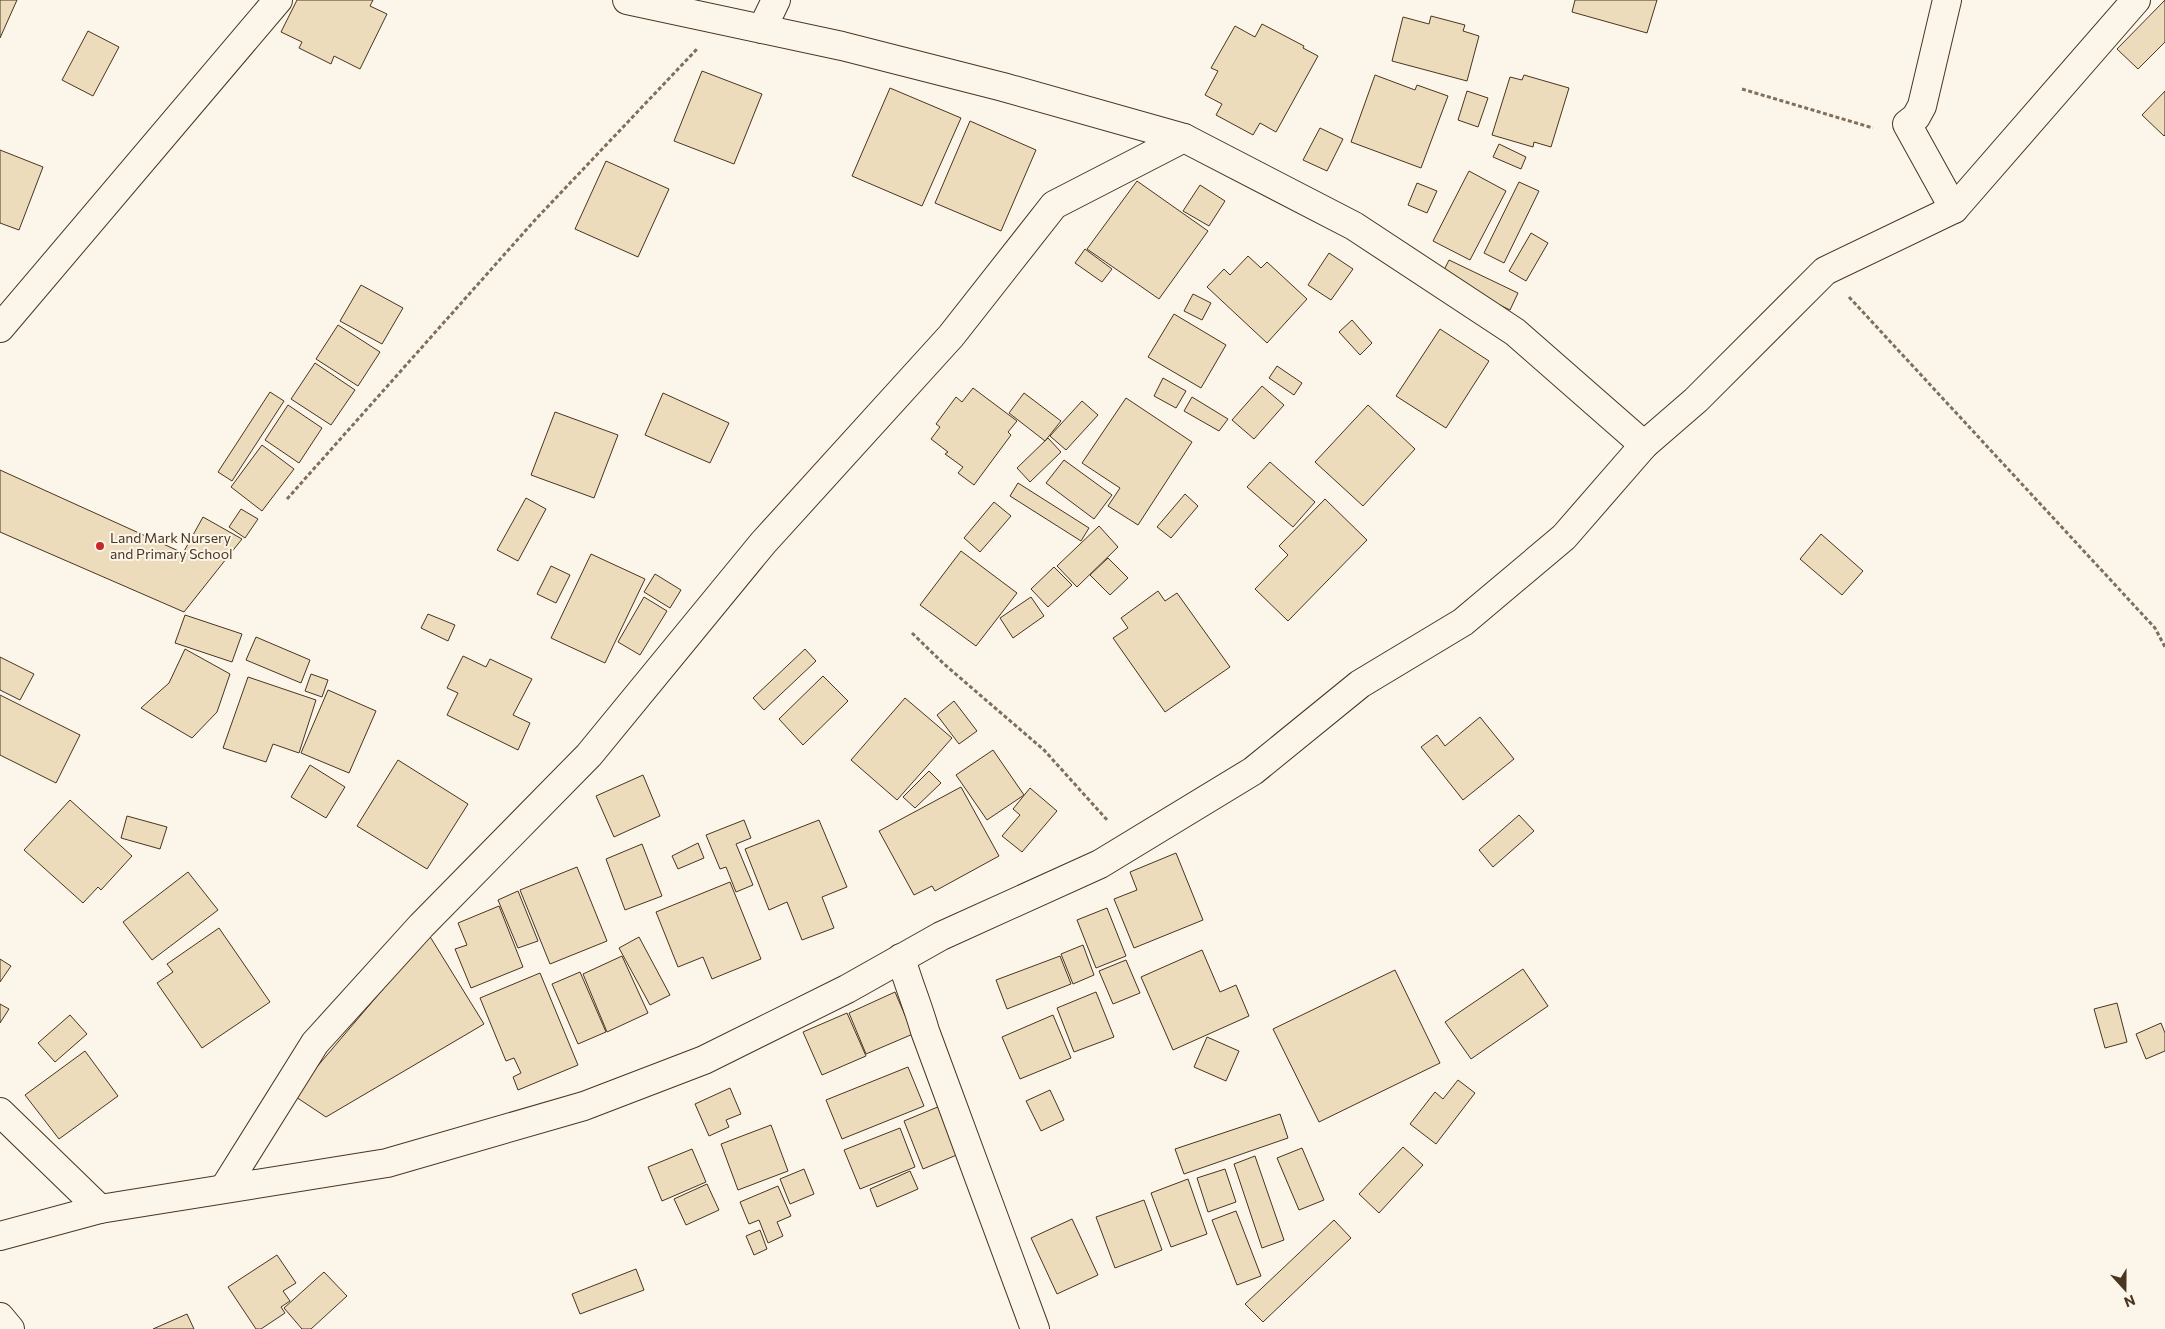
<svg xmlns="http://www.w3.org/2000/svg" width="2165" height="1329" font-family="Commissioner,sans-serif">
  <rect width="100%" height="100%" fill="#fbf6e9"/>
  <g fill="#ecdcbc" stroke="#4a3520">
    <path d="M0,0h17l-17,38z"/>
    <path d="M297,0h76l-3,6 17,8 -27,55 -26,-13 -3,8 -32,-16 3,-6 -21,-10z"/>
    <path d="M1575,0h82l-10,33 -75,-21z"/>
    <path d="M2165,0v42l-27,27 -21,-20z"/>
    <path d="M1431,16l34,9 -2,6 16,5 -12,45 -75,-20 11,-44 26,7z"/>
    <path d="M1262,24l42,22 -1,2 15,8 -42,76 -16,-9 -7,12 -37,-20 6,-11 -17,-9 13,-24 -7,-3 24,-42 20,11z"/>
    <path d="M88,31l31,16 -26,49 -31,-16z"/>
    <path d="M702,71l60,23 -28,70 -60,-23z"/>
    <path d="M1375,75l40,15 2,-5 31,11 -27,72 -70,-26z"/>
    <path d="M1524,75l45,13 -18,59 -17,-5 -1,5 -41,-12 18,-58 12,3z"/>
    <path d="M890,88l71,30 -39,88 -70,-30z"/>
    <path d="M1467,91l21,7 -10,29 -20,-7z"/>
    <path d="M2165,91v44l-1,1 -22,-21z"/>
    <path d="M970,121l66,29 -35,81 -66,-28z"/>
    <path d="M1320,128l23,11 -16,32 -24,-11z"/>
    <path d="M1499,144l27,13 -5,12 -28,-12z"/>
    <path d="M0,150l43,17 -24,63 -19,-7z"/>
    <path d="M606,161l63,28 -31,68 -63,-28z"/>
    <path d="M1469,171l37,20 -36,69 -37,-19z"/>
    <path d="M1137,181l71,50 -49,68 -72,-50z"/>
    <path d="M1519,182l20,9 -35,72 -20,-10z"/>
    <path d="M1417,183l20,8 -10,22 -19,-8z"/>
    <path d="M1200,185l25,16 -16,25 -26,-15z"/>
    <path d="M1531,233l17,10 -22,38 -17,-10z"/>
    <path d="M1085,249l27,20 -10,13 -27,-19z"/>
    <path d="M1329,253l24,16 -22,31 -23,-15z"/>
    <path d="M1248,256l13,12 6,-6 40,37 -40,44 -60,-56 17,-18 6,6z"/>
    <path d="M1449,260l69,33 -8,17 -69,-34z"/>
    <path d="M361,285l42,23 -21,36 -42,-23z"/>
    <path d="M1193,294l18,9 -9,17 -18,-9z"/>
    <path d="M1174,314l52,31 -25,43 -53,-31z"/>
    <path d="M1352,320l20,23 -12,12 -21,-23z"/>
    <path d="M338,325l42,27 -22,34 -42,-27z"/>
    <path d="M1440,329l49,32 -43,67 -50,-32z"/>
    <path d="M315,363l40,27 -24,35 -40,-26z"/>
    <path d="M1277,366l25,17 -8,12 -25,-17z"/>
    <path d="M1163,378l23,13 -10,17 -22,-12z"/>
    <path d="M1262,386l22,19 -30,34 -22,-19z"/>
    <path d="M973,388l44,33 -9,11 3,3 -37,50 -16,-12 5,-6 -18,-13 3,-2 -17,-13 9,-12 -4,-3 20,-27 6,5z"/>
    <path d="M270,392l14,9 -52,80 -14,-9z"/>
    <path d="M663,393l66,30 -19,40 -65,-28z"/>
    <path d="M1024,393l37,28 -16,20 -36,-28z"/>
    <path d="M1192,397l36,22 -9,12 -35,-20z"/>
    <path d="M1126,398l66,44 -54,83 -30,-19 12,-18 -38,-25z"/>
    <path d="M1082,401l16,14 -32,35 -16,-14z"/>
    <path d="M288,405l34,23 -23,35 -34,-23z"/>
    <path d="M1368,405l47,44 -52,57 -48,-44z"/>
    <path d="M555,412l63,23 -24,63 -63,-23z"/>
    <path d="M1048,438l13,14 -31,30 -13,-14z"/>
    <path d="M262,445l32,24 -32,42 -31,-24z"/>
    <path d="M1064,460l48,35 -18,24 -48,-36z"/>
    <path d="M1270,462l45,40 -22,25 -46,-40z"/>
    <path d="M0,470l183,83 20,-36 39,22 -58,73 -184,-80z"/>
    <path d="M1018,483l71,45 -8,13 -71,-45z"/>
    <path d="M1185,494l13,12 -27,32 -14,-11z"/>
    <path d="M526,498l20,11 -28,52 -21,-11z"/>
    <path d="M1325,499l42,41 -79,81 -33,-32 33,-34 -9,-9z"/>
    <path d="M994,502l17,14 -31,36 -16,-14z"/>
    <path d="M241,509l17,10 -13,19 -16,-11z"/>
    <path d="M1099,526l19,21 -41,40 -20,-21z"/>
    <path d="M1821,534l42,37 -21,24 -42,-36z"/>
    <path d="M961,551l56,42 -41,53 -56,-41z"/>
    <path d="M591,554l54,25 -40,84 -54,-25z"/>
    <path d="M1108,558l20,20 -18,17 -20,-20z"/>
    <path d="M551,566l19,9 -14,28 -19,-9z"/>
    <path d="M1054,567l18,18 -24,22 -17,-18z"/>
    <path d="M655,574l26,16 -11,18 -26,-16z"/>
    <path d="M1158,591l7,10 12,-8 53,74 -65,45 -52,-74 15,-10 -7,-10z"/>
    <path d="M644,597l23,14 -27,44 -22,-13z"/>
    <path d="M1031,597l13,19 -31,22 -13,-20z"/>
    <path d="M428,614l27,11 -7,16 -27,-13z"/>
    <path d="M185,615l57,19 -10,28 -57,-19z"/>
    <path d="M256,637l54,23 -9,23 -55,-23z"/>
    <path d="M185,649l45,25 -13,38 -25,26 -51,-30 28,-25z"/>
    <path d="M805,649l11,12 -52,49 -11,-12z"/>
    <path d="M463,656l23,11 4,-8 42,20 -19,36 17,8 -12,27 -71,-35 11,-22 -11,-5z"/>
    <path d="M0,657l34,17 -14,26 -20,-10z"/>
    <path d="M311,674l17,6 -6,17 -17,-6z"/>
    <path d="M823,676l25,25 -45,44 -24,-26z"/>
    <path d="M248,677l68,23 -17,53 -26,-9 -7,18 -43,-14z"/>
    <path d="M328,690l48,21 -27,62 -48,-20z"/>
    <path d="M0,695l80,40 -24,48 -56,-28z"/>
    <path d="M905,698l47,40 -55,62 -46,-40z"/>
    <path d="M954,701l23,30 -18,13 -22,-29z"/>
    <path d="M1480,717l34,42 -51,41 -42,-53 16,-12 8,11z"/>
    <path d="M993,750l31,45 -37,25 -31,-45z"/>
    <path d="M398,760l70,44 -41,65 -70,-43z"/>
    <path d="M310,765l35,22 -19,31 -35,-21z"/>
    <path d="M929,771l12,12 -26,25 -12,-11z"/>
    <path d="M643,775l17,41 -46,21 -18,-41z"/>
    <path d="M961,787l38,69 -64,35 -3,-5 -18,9 -35,-64z"/>
    <path d="M1030,788l27,23 -35,41 -20,-16 18,-21 -7,-6z"/>
    <path d="M70,800l62,56 -31,34 -3,-3 -15,16 -59,-53z"/>
    <path d="M1519,815l15,16 -41,36 -14,-17z"/>
    <path d="M127,816l40,11 -7,22 -39,-11z"/>
    <path d="M744,820l7,18 -15,6 17,41 -17,7 -10,-25 -6,2 -14,-34z"/>
    <path d="M819,820l28,67 -25,10 12,31 -32,12 -15,-38 -18,8 -24,-61z"/>
    <path d="M698,843l6,15 -26,11 -6,-13z"/>
    <path d="M642,844l20,52 -37,14 -19,-51z"/>
    <path d="M1176,853l27,67 -69,28 -20,-49 23,-9 -7,-18z"/>
    <path d="M577,867l30,74 -57,23 -30,-74z"/>
    <path d="M188,872l30,38 -66,50 -29,-38z"/>
    <path d="M730,882l31,77 -49,20 -9,-22 -25,10 -22,-55z"/>
    <path d="M518,891l20,50 -20,7 -20,-48z"/>
    <path d="M499,906l24,61 -52,21 -16,-39 12,-4 -9,-22z"/>
    <path d="M1107,908l19,48 -30,12 -19,-48z"/>
    <path d="M219,928l51,74 -68,46 -45,-65 16,-11 -6,-8z"/>
    <path d="M429,935l55,89 -158,93 -33,-22z"/>
    <path d="M639,937l31,58 -20,10 -31,-57z"/>
    <path d="M1083,945l11,30 -21,9 -12,-30z"/>
    <path d="M1202,950l18,42 16,-7 13,31 -76,34 -32,-73z"/>
    <path d="M622,956l26,57 -41,19 -24,-58z"/>
    <path d="M1060,956l11,28 -64,25 -11,-29z"/>
    <path d="M0,959l11,7 -11,16z"/>
    <path d="M1126,960l14,33 -27,11 -14,-33z"/>
    <path d="M1523,969l25,37 -77,53 -26,-37z"/>
    <path d="M1395,970l45,93 -121,59 -46,-93z"/>
    <path d="M580,972l26,60 -28,12 -26,-60z"/>
    <path d="M540,973l38,92 -60,25 -5,-13 8,-4 -7,-15 -8,3 -26,-63z"/>
    <path d="M895,992l18,42 -47,20 -17,-41z"/>
    <path d="M1096,992l18,45 -40,15 -17,-44z"/>
    <path d="M2117,1003l10,39 -22,6 -11,-39z"/>
    <path d="M0,1004l9,5 -9,14z"/>
    <path d="M847,1013l19,43 -44,19 -19,-43z"/>
    <path d="M70,1015l17,19 -32,28 -17,-19z"/>
    <path d="M1053,1015l18,43 -51,21 -18,-42z"/>
    <path d="M2161,1023l4,10v18l-19,8 -10,-25z"/>
    <path d="M1207,1037l32,14 -13,30 -32,-14z"/>
    <path d="M85,1051l33,45 -59,43 -34,-44z"/>
    <path d="M908,1067l16,39 -82,33 -16,-39z"/>
    <path d="M1458,1080l17,13 -39,51 -26,-20 25,-32 8,7z"/>
    <path d="M730,1088l11,26 -15,6 3,7 -20,9 -14,-32z"/>
    <path d="M1050,1090l14,30 -23,11 -15,-30z"/>
    <path d="M940,1106l19,48 -36,15 -19,-48z"/>
    <path d="M1280,1114l8,24 -104,36 -9,-25z"/>
    <path d="M771,1125l17,46 -50,19 -17,-46z"/>
    <path d="M900,1128l15,39 -55,22 -16,-39z"/>
    <path d="M1403,1147l20,18 -44,48 -20,-19z"/>
    <path d="M1302,1148l22,52 -25,10 -22,-52z"/>
    <path d="M692,1149l14,33 -44,19 -14,-34z"/>
    <path d="M1255,1156l29,84 -22,8 -28,-84z"/>
    <path d="M804,1169l10,25 -24,10 -10,-25z"/>
    <path d="M1225,1169l11,33 -28,10 -11,-34z"/>
    <path d="M910,1171l8,18 -41,18 -7,-18z"/>
    <path d="M1188,1179l19,55 -36,13 -20,-54z"/>
    <path d="M707,1184l12,26 -33,15 -12,-26z"/>
    <path d="M778,1186l13,30 -14,6 6,14 -15,7 -9,-23 -10,4 -9,-22z"/>
    <path d="M1144,1200l18,50 -47,18 -19,-51z"/>
    <path d="M1236,1211l25,65 -24,9 -25,-65z"/>
    <path d="M1072,1219l26,56 -41,19 -26,-56z"/>
    <path d="M1334,1220l17,18 -88,84 -18,-18z"/>
    <path d="M760,1230l7,19 -13,6 -8,-19z"/>
    <path d="M277,1255l19,28 -13,8 7,10 -9,6 4,6 -24,16h-5l-28,-42z"/>
    <path d="M636,1269l8,21 -64,24 -8,-20z"/>
    <path d="M324,1272l23,24 -36,33h-9l-18,-21z"/>
    <path d="M187,1314l7,15h-41z"/>
  </g>
  <g fill="none" stroke-linecap="round" stroke-linejoin="round">
    <defs>
      <g id="minor">
        <path d="M627,0l215,46 161,41 181,51 170,88 161,106 129,113"/>
        <path d="M1947,0l-25,106 -6,11 -9,7 47,85"/>
        <path d="M762,29l14,-29"/>
        <path d="M0,328l278,-328"/>
        <path d="M901,958c7,25 17,48 24,73l110,298"/>
        <path d="M0,1112l100,97"/>
        <path d="M225,1187l90,-144 106,-117 168,-171 174,-212 188,-207 103,-131 130,-67"/>
        <path d="M0,1317l10,12"/>
      </g>
      <path id="major" d="M0,1236l100,-27 287,-46 197,-57 120,-46 143,-71 94,-53 159,-72 153,-93 107,-87 103,-62 101,-85 80,-92 52,-45 129,-129 129,-62 182,-209"/>
    </defs>
    <use href="#minor" stroke="#4a3520" stroke-width="30"/>
    <use href="#major" stroke="#4a3520" stroke-width="30"/>
    <g stroke="#7f6f5c" stroke-width="3" stroke-dasharray="4 2.5" stroke-linecap="butt">
      <path d="M1742,89l131,39"/>
      <path d="M1849,297l306,331 10,19"/>
      <path d="M287,499l248,-279 162,-171"/>
      <path d="M912,633l32,31 100,86 64,71"/>
    </g>
    <use href="#minor" stroke="#fbf6e9" stroke-width="28"/>
    <use href="#major" stroke="#fbf6e9" stroke-width="28"/>
  </g>
  <circle fill="#c62828" stroke="#fbf6e9" stroke-width="2" cx="100" cy="546" r="5"/>
  <g text-anchor="middle" stroke-width="4" stroke-linejoin="round" paint-order="stroke">
    <g font-size="14" fill="#4a3520" stroke="#fbf6e9" text-anchor="start">
      <text x="110" y="543">Land Mark Nursery<tspan x="110" dy="16">and Primary School</tspan></text>
    </g>
  </g>
  <g transform="translate(2125 1289) rotate(159)" stroke="#fbf6e9" stroke-width="4" paint-order="stroke">
  <path d="M0-4L9 19L0 12L-9 19Z" fill="#4a3520"/>
  <text y="-8" font-size="14" font-weight="bold" text-anchor="middle" fill="#4a3520">N</text>
  </g>
</svg>
